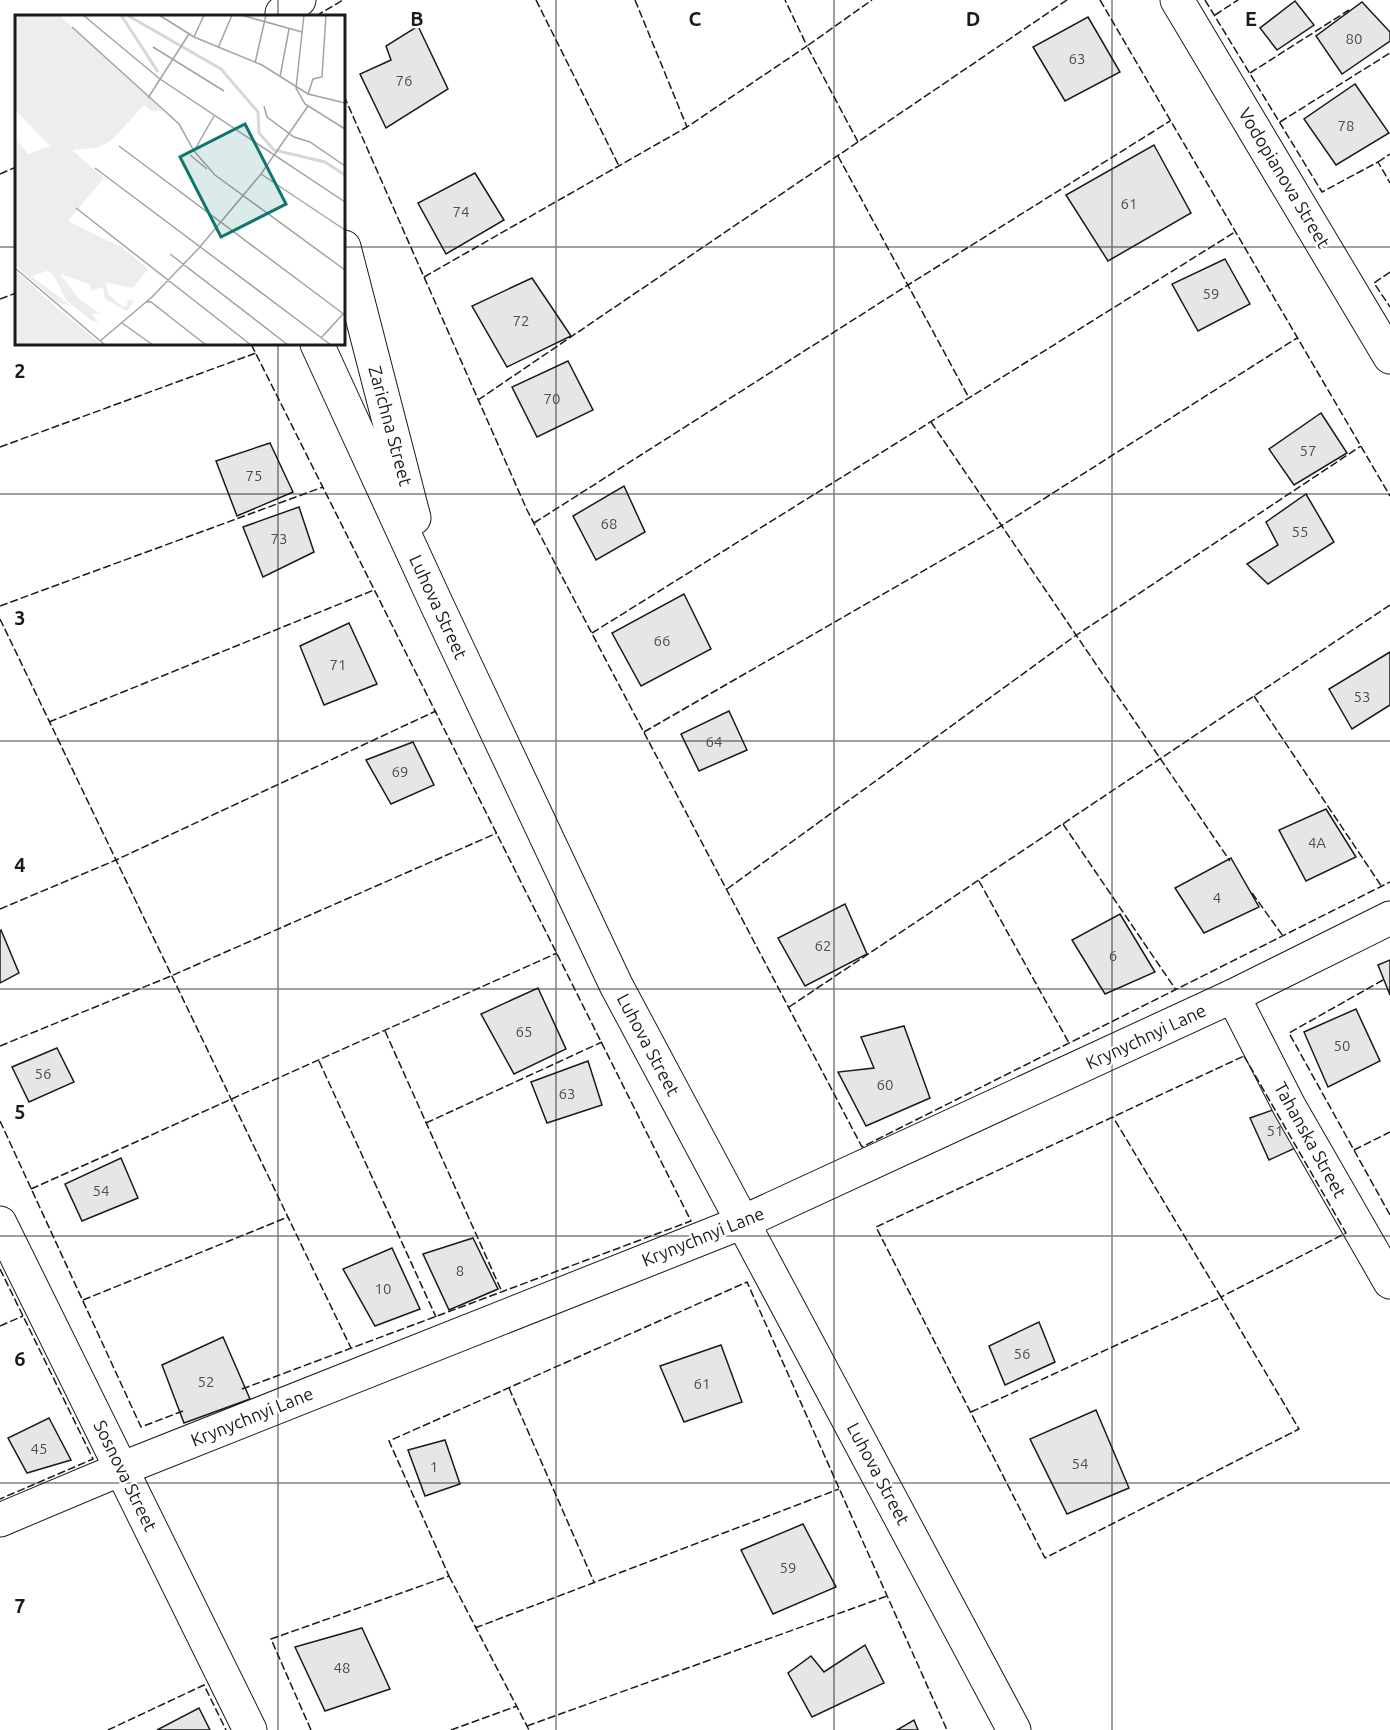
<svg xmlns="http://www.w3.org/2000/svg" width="1390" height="1730" font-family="Ubuntu,sans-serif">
  <rect width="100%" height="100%" fill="#fff"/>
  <g fill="#e6e6e6" stroke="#1a1a1a" stroke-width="1.5">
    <path d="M1295,1l19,24 -37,25 -17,-22z"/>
    <path d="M1362,2l28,30v9l-48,33 -26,-38z"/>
    <path d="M1088,17l32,55 -55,29 -32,-54z"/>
    <path d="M418,26l30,63 -62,39 -26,-54 31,-14 -5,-14z"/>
    <path d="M1355,84l34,49 -53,32 -32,-46z"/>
    <path d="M1154,145l37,68 -83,48 -42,-66z"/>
    <path d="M475,173l29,47 -58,34 -28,-51z"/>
    <path d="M1225,259l25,45 -52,27 -26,-47z"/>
    <path d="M532,278l39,58 -64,31 -35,-61z"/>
    <path d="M568,361l25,49 -56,27 -25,-50z"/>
    <path d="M1321,413l26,40 -53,32 -25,-36z"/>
    <path d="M270,443l23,49 -56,24 -21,-55z"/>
    <path d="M624,486l21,46 -49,28 -23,-44z"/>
    <path d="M1306,494l28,48 -66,42 -21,-20 31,-19 -12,-23z"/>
    <path d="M299,507l15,45 -51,25 -20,-50z"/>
    <path d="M684,594l27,55 -70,37 -29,-53z"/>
    <path d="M349,623l28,61 -53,21 -24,-59z"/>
    <path d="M1390,652v53l-38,24 -23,-40z"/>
    <path d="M729,711l18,39 -48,21 -18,-37z"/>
    <path d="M413,742l21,43 -43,19 -25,-44z"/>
    <path d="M1326,809l30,48 -50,24 -27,-51z"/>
    <path d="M1231,858l28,49 -55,26 -29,-45z"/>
    <path d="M845,904l22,50 -62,32 -27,-48z"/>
    <path d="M1120,914l35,58 -50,22 -33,-54z"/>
    <path d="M1,930l18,43 -19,10v-52z"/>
    <path d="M1390,960v35l-12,-30z"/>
    <path d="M538,988l28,61 -52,25 -33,-60z"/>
    <path d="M1356,1009l24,52 -52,26 -24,-55z"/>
    <path d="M904,1026l26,72 -64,28 -28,-54 36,-4 -13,-31z"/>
    <path d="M57,1048l17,34 -45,20 -17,-35z"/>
    <path d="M588,1061l14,44 -55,18 -16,-41z"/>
    <path d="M1281,1107l21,38 -33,15 -19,-42z"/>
    <path d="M121,1158l17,40 -56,23 -17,-37z"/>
    <path d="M473,1238l25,51 -49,21 -26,-56z"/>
    <path d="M392,1248l28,61 -45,17 -32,-57z"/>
    <path d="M1039,1322l16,40 -50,23 -16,-39z"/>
    <path d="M223,1337l27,62 -66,24 -22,-58z"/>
    <path d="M721,1345l21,57 -58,20 -24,-56z"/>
    <path d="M1096,1410l33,78 -62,26 -37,-75z"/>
    <path d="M49,1418l22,42 -44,13 -19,-35z"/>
    <path d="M445,1440l15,44 -35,12 -17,-46z"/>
    <path d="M803,1524l33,63 -63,27 -32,-64z"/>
    <path d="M362,1628l28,61 -65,22 -30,-64z"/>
    <path d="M865,1645l19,38 -72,34 -24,-44 23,-17 13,16z"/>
    <path d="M199,1708l11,22h-53z"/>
    <path d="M914,1720l4,10h-21z"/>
  </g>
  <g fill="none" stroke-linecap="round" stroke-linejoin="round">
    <defs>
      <g id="street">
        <path d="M1177,0l213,357"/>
        <path d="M282,13l17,-13"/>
        <path d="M344,247l70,271"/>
        <path d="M317,344l120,261 179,380 398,745"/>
        <path d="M1233,996l56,110 101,176"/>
        <path d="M0,1223l250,507"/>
        <path d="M0,1520l121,-51 622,-247 490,-226 157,-78"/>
      </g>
    </defs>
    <use href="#street" stroke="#1a1a1a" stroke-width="35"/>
    <use href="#street" stroke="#fff" stroke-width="33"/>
    <g stroke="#1a1a1a" stroke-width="1.5" stroke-dasharray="8 3" stroke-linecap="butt">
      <path d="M536,0l83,166"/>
      <path d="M635,0l52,127 120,-81 -22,-46"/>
      <path d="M1100,0l290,496"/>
      <path d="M1205,0l117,192 56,-30 12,21"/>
      <path d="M1215,15l23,-15"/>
      <path d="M316,16l27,-16"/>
      <path d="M1250,73l99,-63"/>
      <path d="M344,96l183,414 335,637 528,-265"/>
      <path d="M1280,122l110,-69"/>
      <path d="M858,142l-51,-96 65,-46"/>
      <path d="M838,156l131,242"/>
      <path d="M1378,162l12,-8"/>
      <path d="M0,174l16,-7"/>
      <path d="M1390,272l-16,11 16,24"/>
      <path d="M424,277l263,-150"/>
      <path d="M0,299l16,-6"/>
      <path d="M478,400l589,-400"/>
      <path d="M931,422l299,439"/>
      <path d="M0,447l256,-94"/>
      <path d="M534,523l374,-238 262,-164"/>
      <path d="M0,606l323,-119"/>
      <path d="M0,619l351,729"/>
      <path d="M592,633l643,-401"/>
      <path d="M1254,696l128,191"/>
      <path d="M49,722l325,-132"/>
      <path d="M644,732l357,-206 296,-188"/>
      <path d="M1063,824l113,166"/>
      <path d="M979,881l90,162"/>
      <path d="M727,889l348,-253 286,-190"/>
      <path d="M1252,893l31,43"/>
      <path d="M0,909l116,-49 320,-149"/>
      <path d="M1383,980l-94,53 101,182"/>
      <path d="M789,1007l601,-402"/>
      <path d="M385,1031l117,261"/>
      <path d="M0,1046l171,-70 326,-143"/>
      <path d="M1244,1056l102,177 -125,64 78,132 -254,129 -169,-331z"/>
      <path d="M319,1061l117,256"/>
      <path d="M0,1121l141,306 42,-16"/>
      <path d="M426,1123l176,-81"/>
      <path d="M1354,1150l36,-18"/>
      <path d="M31,1189l526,-236"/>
      <path d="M0,1269l93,190 -93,40"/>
      <path d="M83,1300l205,-83"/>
      <path d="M0,1326l23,-10"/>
      <path d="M509,1388l85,194"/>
      <path d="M242,1389l449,-168 -440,-877"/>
      <path d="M971,1412l250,-115 -108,-180"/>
      <path d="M449,1576l80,154"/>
      <path d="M475,1628l364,-139"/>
      <path d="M527,1726l360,-130"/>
      <path d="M108,1730l96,-45 22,45"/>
      <path d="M311,1730l-40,-91 178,-63 -60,-135 358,-159 200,448"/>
      <path d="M451,1730l66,-24"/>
    </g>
  </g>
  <path fill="none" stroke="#1a1a1a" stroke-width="1.5" stroke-opacity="0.55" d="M278,0v16M556,0v1730M834,0v1730M1112,0v1730M0,247h16M344,247h1046M278,344v1386M0,494h1390M0,741h1390M0,989h1390M0,1236h1390M0,1483h1390"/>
  <g text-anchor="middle" stroke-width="4.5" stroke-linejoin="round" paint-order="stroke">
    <g font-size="15" fill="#4d4d4d">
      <text x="1354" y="44">80</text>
      <text x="1077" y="64">63</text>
      <text x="404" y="86">76</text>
      <text x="1346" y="131">78</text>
      <text x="1129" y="209">61</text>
      <text x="461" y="217">74</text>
      <text x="1211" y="299">59</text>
      <text x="521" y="326">72</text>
      <text x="552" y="404">70</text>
      <text x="1308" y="456">57</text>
      <text x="254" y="481">75</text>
      <text x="609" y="529">68</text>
      <text x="1300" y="537">55</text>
      <text x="279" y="544">73</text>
      <text x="662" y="646">66</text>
      <text x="338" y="670">71</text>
      <text x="1362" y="702">53</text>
      <text x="714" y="747">64</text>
      <text x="400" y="777">69</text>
      <text x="1317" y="848">4А</text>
      <text x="1217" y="903">4</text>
      <text x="823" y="951">62</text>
      <text x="1113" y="961">6</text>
      <text x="524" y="1037">65</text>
      <text x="1342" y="1051">50</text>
      <text x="43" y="1079">56</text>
      <text x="885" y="1090">60</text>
      <text x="567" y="1099">63</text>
      <text x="1275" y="1136">51</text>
      <text x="101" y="1196">54</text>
      <text x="460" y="1276">8</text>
      <text x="383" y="1294">10</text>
      <text x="1022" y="1359">56</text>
      <text x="206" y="1387">52</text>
      <text x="702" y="1389">61</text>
      <text x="39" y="1454">45</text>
      <text x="1080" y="1469">54</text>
      <text x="434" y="1472">1</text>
      <text x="788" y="1573">59</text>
      <text x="342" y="1673">48</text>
    </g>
    <g font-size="18" fill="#1a1a1a" stroke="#fff">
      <text transform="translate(1284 178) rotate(59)" y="6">Vodopianova Street</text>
      <text transform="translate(390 426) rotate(75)" y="6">Zarichna Street</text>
      <text transform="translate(438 607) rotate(65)" y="6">Luhova Street</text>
      <text transform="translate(1146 1037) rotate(-25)" y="6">Krynychnyi Lane</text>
      <text transform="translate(648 1045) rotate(62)" y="6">Luhova Street</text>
      <text transform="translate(1310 1140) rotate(61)" y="6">Tahanska Street</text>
      <text transform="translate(703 1237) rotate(-22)" y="6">Krynychnyi Lane</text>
      <text transform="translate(252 1417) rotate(-22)" y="6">Krynychnyi Lane</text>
      <text transform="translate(878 1474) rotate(62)" y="6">Luhova Street</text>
      <text transform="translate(125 1476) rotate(64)" y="6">Sosnova Street</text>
    </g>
  </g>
  <g transform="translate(15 15)">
    <rect width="330" height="330" fill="#fff"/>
    <path d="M0,0h44l104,96h-12l-7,-6 -33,36 -15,7 -24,2 32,28 -36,43 55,27 25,21 -15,19 -28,-6 4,13 13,11 4,1 2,-7 6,1 -7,10 -22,-12 -2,-12 -11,4 -3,-7 -29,-10 19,25 20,14 -7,1 6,8 -7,-2 -25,-20 -13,-26 -6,-3 -16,5 39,29 -12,-2 -43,-38v-127l13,16 22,-8 -35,-36zM0,255l36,33 51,42h-87z" fill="#ededed"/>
    <path fill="none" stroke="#d7d7d7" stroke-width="3" d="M106,0l37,57M112,0l94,54 37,43 1,21 15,17 51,12 20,13"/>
    <path fill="none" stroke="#a3a3a3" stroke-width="1.5" d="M68,0l77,64 185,123M144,0l35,22 68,28 46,29 37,9M226,0l61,17M289,0l-8,73 9,16 40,25M57,12l107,97 15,27 21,24M179,22l10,-22M138,32l71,44M203,33l14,-33M240,48l11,-48M265,62l9,-48M293,79l5,-15 9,-2 4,-62M133,83l41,-64M249,91l3,11 27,20 16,5 35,24M104,131l226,169M179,136l20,-35M175,140l17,14M80,153l236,177M246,159l84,56M200,160l130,95M61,193l175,137M155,239l118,91M0,253l90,77M131,287h5l55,43M107,308l31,22M306,323l22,-24M85,326l52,-44 47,-49 62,-74 47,-68"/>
    <path fill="#0f766e" fill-opacity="0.15" stroke="#0f766e" stroke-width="3" d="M230,109l41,80 -65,33 -41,-80z"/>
    <rect width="330" height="330" fill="none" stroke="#1a1a1a" stroke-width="3"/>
  </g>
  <g font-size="20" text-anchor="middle" font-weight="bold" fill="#1a1a1a" stroke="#fff" stroke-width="4.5" stroke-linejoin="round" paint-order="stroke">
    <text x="417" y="26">B</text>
    <text x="695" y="26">C</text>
    <text x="973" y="26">D</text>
    <text x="1251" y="26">E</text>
    <text x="20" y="378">2</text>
    <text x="20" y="625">3</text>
    <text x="20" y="872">4</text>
    <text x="20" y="1119">5</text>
    <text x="20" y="1366">6</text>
    <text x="20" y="1613">7</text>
  </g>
</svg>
